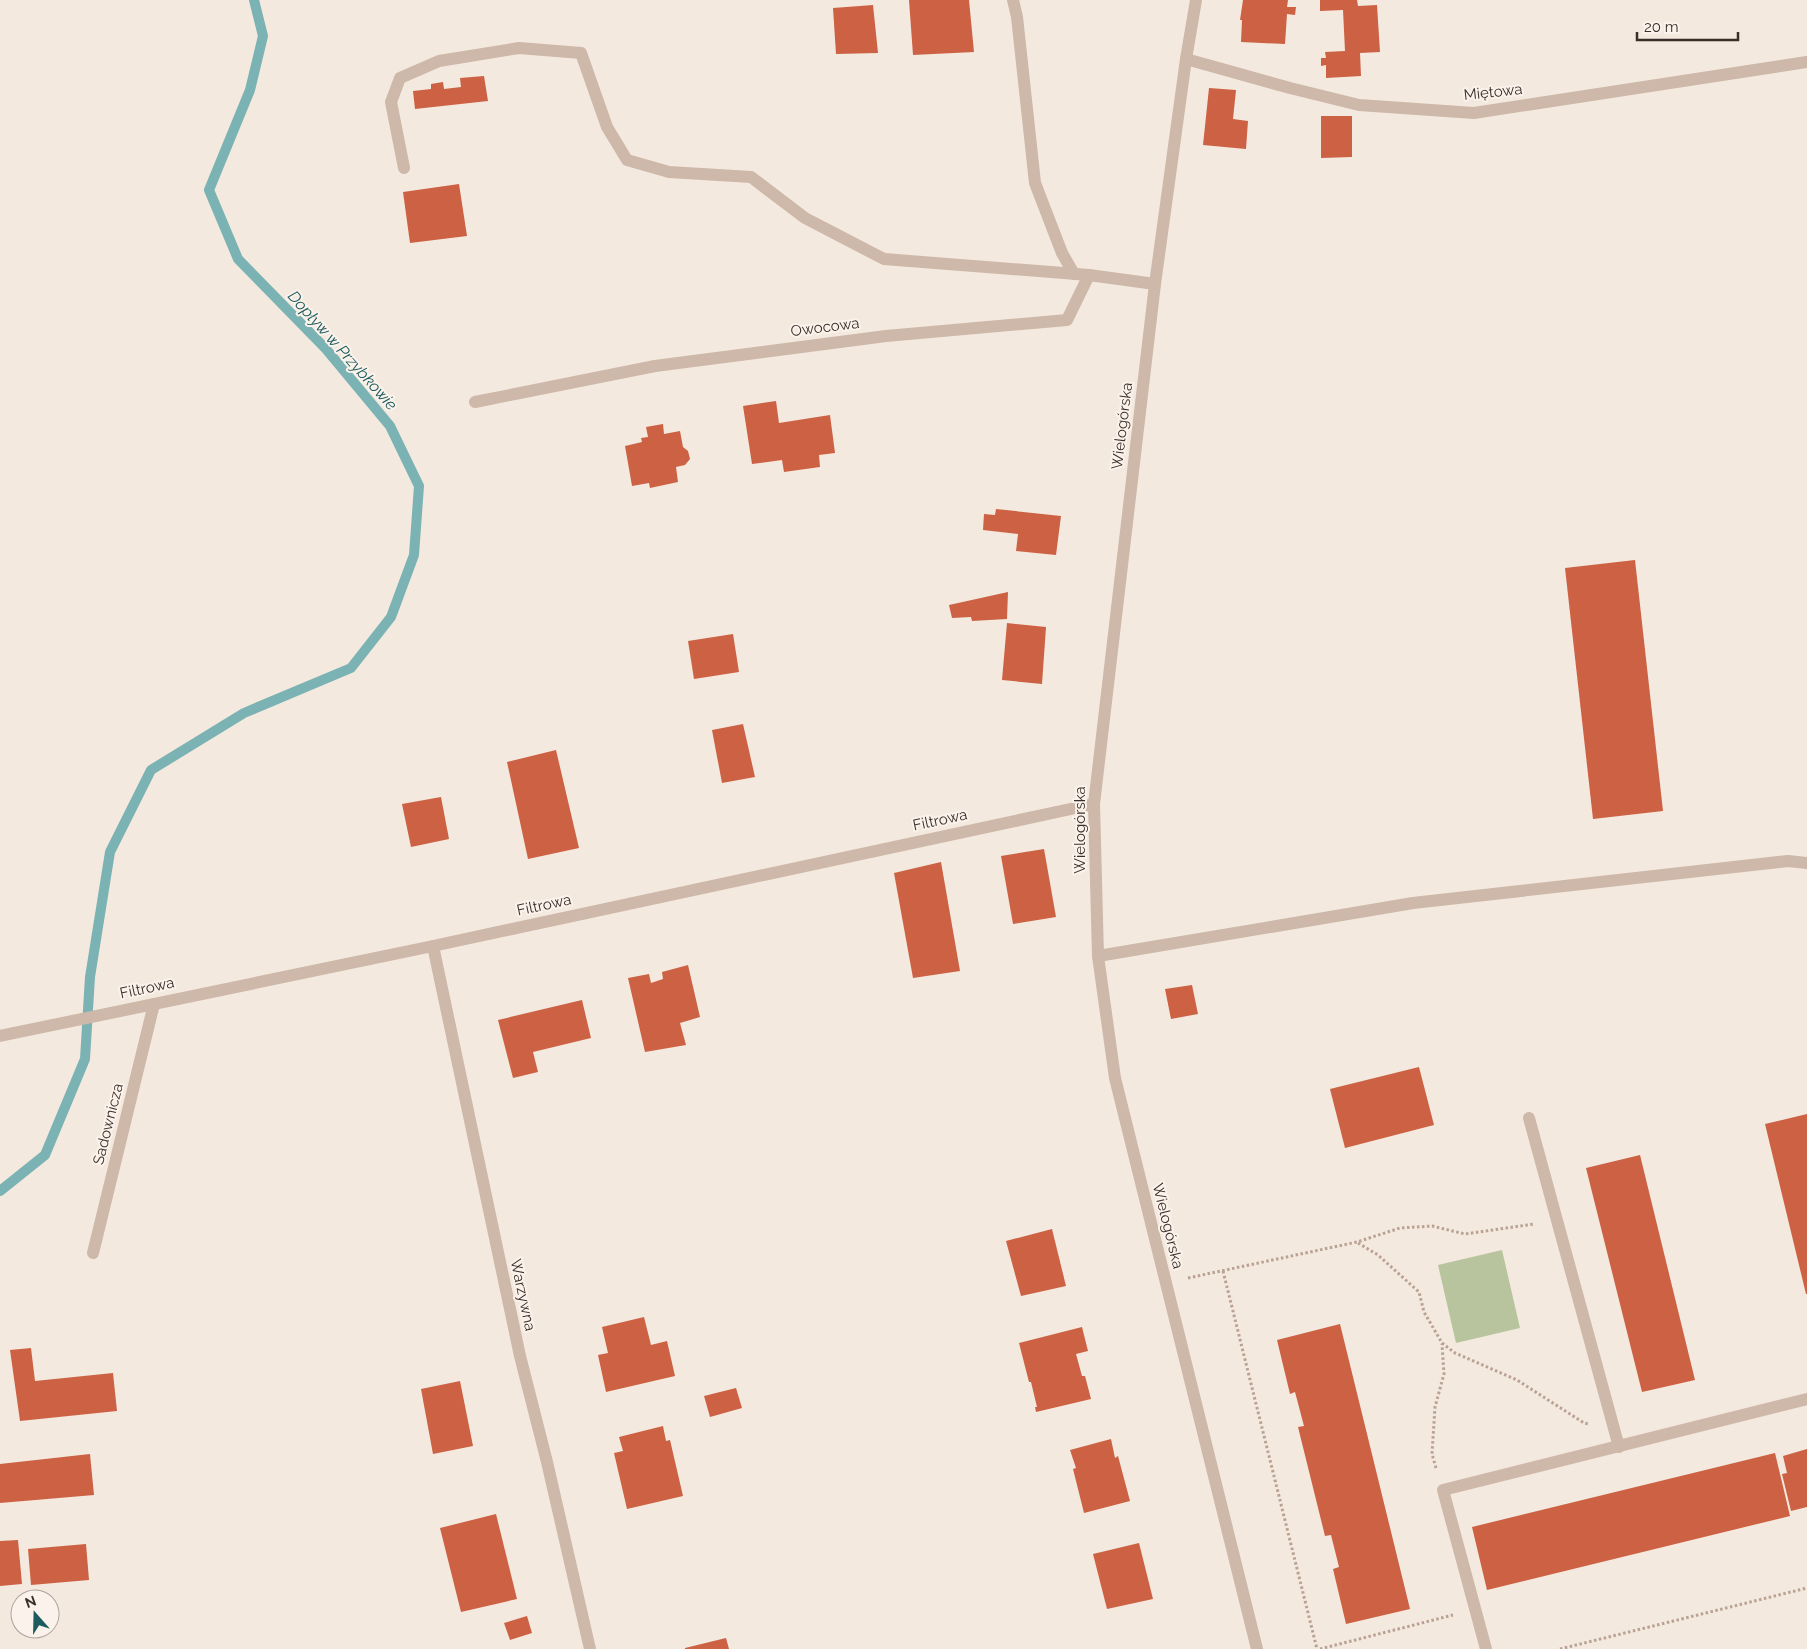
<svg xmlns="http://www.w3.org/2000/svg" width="1807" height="1649" font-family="Raleway,sans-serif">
  <rect width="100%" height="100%" fill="#f4e9de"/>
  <path fill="#b8c49d" d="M1502,1250l18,78 -64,15 -18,-78z"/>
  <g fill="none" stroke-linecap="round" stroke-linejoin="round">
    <path stroke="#7bb2b3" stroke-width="10" d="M0,1191l45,-36 40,-96 5,-82 20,-125 41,-82 93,-57 107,-45 40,-51 23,-62 5,-69 -29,-60 -64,-77 -88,-90 -29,-69 41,-100 13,-54 -9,-36"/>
  </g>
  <g fill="#cc6144">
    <path d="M909,0h60l5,52 -61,3z"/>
    <path d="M1243,0h45l-1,7h9l-1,8 -8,-1 -2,30 -44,-2 1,-22h-2z"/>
    <path d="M1320,0h37l1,6 19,-1 3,47 -20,1 1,23 -35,2v-13l-5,1v-8h5l-1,-6 20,-1 -2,-41 -23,1z"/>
    <path d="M873,5l5,48 -42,1 -3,-46z"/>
    <path d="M484,76l4,25 -73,8 -2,-18 18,-2v-5l12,-2 1,7 17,-2 -1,-9z"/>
    <path d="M1209,88l27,2 -3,29 15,2 -2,28 -43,-4z"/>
    <path d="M1321,116h31v41l-31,1z"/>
    <path d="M459,184l8,52 -57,7 -7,-51z"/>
    <path d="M776,401l3,22 51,-8 5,38 -16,2 1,12 -36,5 -2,-12 -30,4 -9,-58z"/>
    <path d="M663,424l1,10 16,-3 3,16 5,4 2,8 -5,6 -9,2 2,15 -28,6 -1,-5 -17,3 -7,-40 17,-4 -1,-4 7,-1 -2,-10z"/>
    <path d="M996,509l65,7 -5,39 -40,-4 2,-17 -35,-4 1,-16 11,1z"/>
    <path d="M1635,560l28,251 -70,8 -28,-251z"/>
    <path d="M1008,592l-1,27 -35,2 -1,-4 -19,1 -3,-13z"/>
    <path d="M1007,623l39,4 -4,57 -40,-4z"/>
    <path d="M733,634l6,38 -45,7 -6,-38z"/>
    <path d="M743,724l12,53 -33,6 -10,-53z"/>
    <path d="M556,750l23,98 -51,11 -21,-97z"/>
    <path d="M441,797l8,42 -38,8 -9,-43z"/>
    <path d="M1044,849l12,68 -43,7 -12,-68z"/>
    <path d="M941,862l19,109 -47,7 -19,-105z"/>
    <path d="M688,965l12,52 -20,6 6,22 -41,7 -17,-74 21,-4 2,9 12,-4 -1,-7z"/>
    <path d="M1192,985l6,29 -27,5 -6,-30z"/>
    <path d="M582,1000l9,38 -58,14 5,20 -25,6 -15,-58z"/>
    <path d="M1419,1067l15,58 -89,23 -15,-59z"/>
    <path d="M1807,1114v180h-1l-41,-170z"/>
    <path d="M1640,1155l55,225 -53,12 -56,-224z"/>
    <path d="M1052,1229l14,57 -45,10 -15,-55z"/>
    <path d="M644,1317l7,28 16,-4 8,35 -69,16 -8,-37 10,-2 -6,-26z"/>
    <path d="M1340,1324l70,285 -64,15 -13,-55 6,-2 -8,-32 -6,1 -27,-109 6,-1 -9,-34 -5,2 -13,-54z"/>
    <path d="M1082,1327l6,24 -12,3 6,22h3l6,23 -55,13 -1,-5h2l-6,-25h-2l-10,-39z"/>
    <path d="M31,1348l4,33 78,-8 4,38 -97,10 -10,-71z"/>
    <path d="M460,1381l13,65 -40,8 -12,-65z"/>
    <path d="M736,1388l6,20 -32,9 -6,-21z"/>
    <path d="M663,1426l3,15 4,-1 13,56 -56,13 -13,-56 9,-2 -4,-14z"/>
    <path d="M1111,1439l4,19 3,-2 12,45 -46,12 -11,-44 3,-1 -6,-18z"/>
    <path d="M1807,1449v58l-16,4 -9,-37 5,-1 -4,-17z"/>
    <path d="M1775,1453l15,63 -303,74 -15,-63z"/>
    <path d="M90,1454l4,41 -94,8v-39z"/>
    <path d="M496,1514l21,85 -56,13 -21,-84z"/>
    <path d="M18,1540l4,44 -22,2v-45z"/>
    <path d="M1139,1543l14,56 -46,10 -14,-55z"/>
    <path d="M86,1544l3,36 -58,5 -3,-36z"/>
    <path d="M527,1616l5,17 -22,7 -6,-17z"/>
    <path d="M726,1638l3,11h-44v-1z"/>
  </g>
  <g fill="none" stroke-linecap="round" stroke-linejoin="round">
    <g stroke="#b9a293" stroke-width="3" stroke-dasharray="2.5 2.5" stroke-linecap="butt">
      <path d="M1358,1243l20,12 41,37 5,20 18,31 13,10 62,27 67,43 5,1"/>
      <path d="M1223,1271l94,378"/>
      <path d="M1188,1278l169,-36 43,-14 32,-2 33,8 69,-10"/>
      <path d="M1436,1468l-4,-14 3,-47 9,-33 -2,-30"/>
      <path d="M1320,1649l133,-34"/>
      <path d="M1560,1649l247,-61"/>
    </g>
    <g stroke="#cdb8a9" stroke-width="12">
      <path d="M1013,0l4,17 18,166 27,70 12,21"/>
      <path d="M1196,0l-10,59 -31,225 -61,520 4,152 17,122 142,571"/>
      <path d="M1186,59l104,29 69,17 115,8 333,-51"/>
      <path d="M404,168l-13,-66 9,-24 39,-17 80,-13 62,5 26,74 20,33 42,12 82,5 54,41 79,41 205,16"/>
      <path d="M475,402l180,-36 231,-30 181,-16 22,-45 66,9"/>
      <path d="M433,946l87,410 27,106 43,187"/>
      <path d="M1098,956l315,-53 375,-42 19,2"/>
      <path d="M0,1036l433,-90 661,-142"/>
      <path d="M1529,1118l90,329"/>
      <path d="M93,1253l61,-249"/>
      <path d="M1486,1649l-43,-159 364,-91"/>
    </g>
  </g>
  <g text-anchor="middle" stroke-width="4" stroke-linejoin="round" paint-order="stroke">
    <g font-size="15" fill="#3a2e29" stroke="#fbf3eb">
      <text transform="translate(1493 92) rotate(-6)" y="5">Miętowa</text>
      <text transform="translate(825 327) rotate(-7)" y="5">Owocowa</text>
      <text transform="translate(1122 426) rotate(-83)" y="5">Wielogórska</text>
      <text transform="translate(940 820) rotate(-12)" y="5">Filtrowa</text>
      <text transform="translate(1080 830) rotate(-90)" y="5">Wielogórska</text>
      <text transform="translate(544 905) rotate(-12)" y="5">Filtrowa</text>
      <text transform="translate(147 988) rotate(-12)" y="5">Filtrowa</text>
      <text transform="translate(108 1124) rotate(-76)" y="5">Sadownicza</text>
      <text transform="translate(1168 1226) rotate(76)" y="5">Wielogórska</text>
      <text transform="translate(523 1295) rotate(78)" y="5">Warzywna</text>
    </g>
    <g font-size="16" font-style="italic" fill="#1c5b5e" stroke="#fbf3eb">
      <text transform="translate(343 350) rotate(48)" y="6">Dopływ w Przybkowie</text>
    </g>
  </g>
  <g transform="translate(35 1614) rotate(340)"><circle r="24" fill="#fbf3eb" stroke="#aea49d"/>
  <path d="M0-4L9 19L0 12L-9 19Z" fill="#1c5b5e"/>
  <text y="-8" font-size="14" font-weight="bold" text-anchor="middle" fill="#3a2e29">N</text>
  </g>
  <path d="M1637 32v8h101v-8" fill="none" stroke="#3a2e29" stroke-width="2.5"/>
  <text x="1644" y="32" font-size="15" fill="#3a2e29" stroke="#fbf3eb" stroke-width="4" paint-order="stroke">20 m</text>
</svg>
